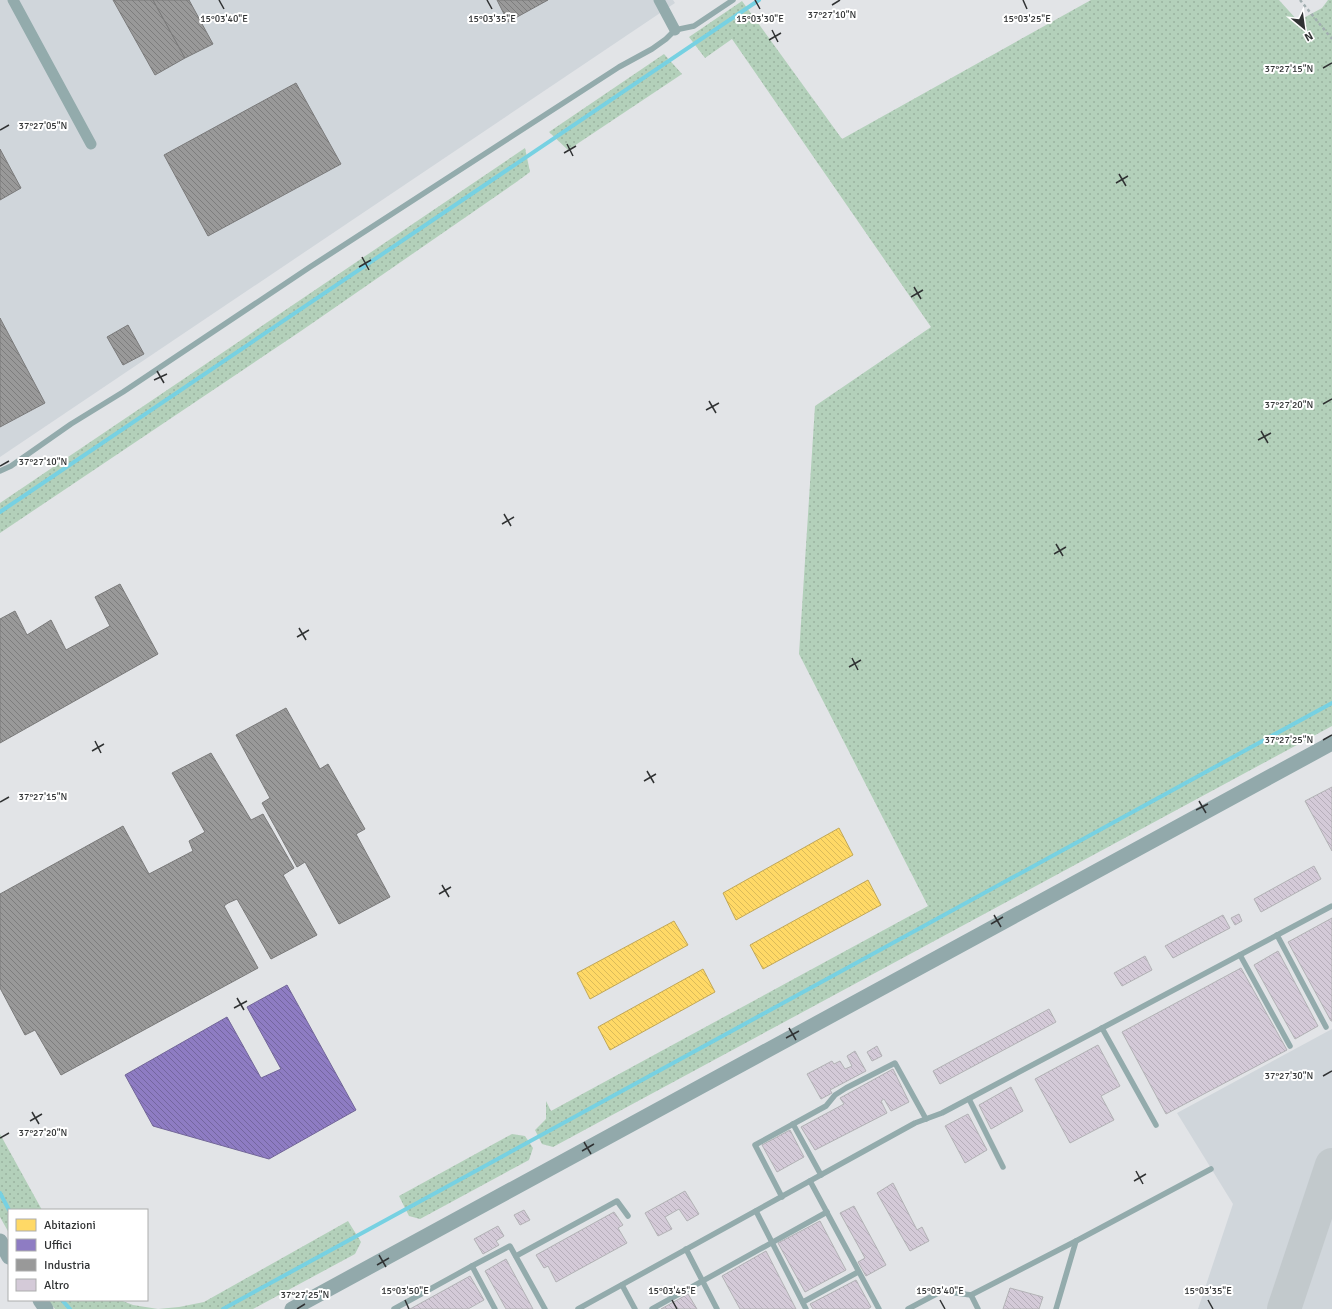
<svg xmlns="http://www.w3.org/2000/svg" width="1332" height="1309" font-family="Signika,sans-serif">
  <defs>
    <pattern id="grass-dots" width="8" height="8" patternUnits="userSpaceOnUse"><rect width="8" height="8" fill="#b3d0ba"/><path d="M2 2h.1M6 6h.1" fill="none" stroke="#9ab3a0" stroke-width="1.8" stroke-linecap="round"/></pattern>
    <pattern id="homes-back-hatch" width="6" height="6" patternUnits="userSpaceOnUse"><rect width="6" height="6" fill="#ffd966"/><path d="M-1 5l2 2M0 0l6 6M5-1l2 2" fill="none" stroke="#dbbb59"/></pattern>
    <pattern id="offices-back-hatch" width="6" height="6" patternUnits="userSpaceOnUse"><rect width="6" height="6" fill="#8e7cc3"/><path d="M-1 5l2 2M0 0l6 6M5-1l2 2" fill="none" stroke="#74669f"/></pattern>
    <pattern id="industry-back-hatch" width="6" height="6" patternUnits="userSpaceOnUse"><rect width="6" height="6" fill="#999"/><path d="M-1 5l2 2M0 0l6 6M5-1l2 2" fill="none" stroke="#7d7d7d"/></pattern>
    <pattern id="building-back-hatch" width="6" height="6" patternUnits="userSpaceOnUse"><rect width="6" height="6" fill="#d4cad8"/><path d="M-1 5l2 2M0 0l6 6M5-1l2 2" fill="none" stroke="#b6aeba"/></pattern>
  </defs>
  <rect width="100%" height="100%" fill="#e2e4e7"/>
  <g fill="#d0d6db">
    <path d="M0,0h673l2,3 -675,454z"/>
    <path d="M1332,1029v280h-134l35,-105 -56,-91z"/>
  </g>
  <g fill="url(#grass-dots)">
    <path d="M1091,0h188l19,21 24,-13 6,-8h4v726l-779,421 -11,-3 -7,-14 11,-11v-18l5,10 377,-205 -129,-252 16,-248 116,-79 -199,-288 -27,19 -16,-21 53,-36 100,138z"/>
    <path d="M664,54l18,20 -114,76 -19,-18z"/>
    <path d="M525,148l5,24 -15,11 -214,148 -301,202v-30z"/>
    <path d="M0,1134l42,76h-33v23l-9,-16z"/>
    <path d="M512,1134l13,2 8,12 -4,12 -109,59 -11,-3 -10,-20z"/>
    <path d="M348,1221l13,21 -6,12 -102,55h-198l-7,-9h72l13,5 25,4 21,-2 25,-5z"/>
  </g>
  <g fill="url(#homes-back-hatch)" stroke="#c1a757">
    <path d="M839,828l14,27 -117,65 -13,-27z"/>
    <path d="M868,880l13,25 -118,64 -13,-24z"/>
    <path d="M674,921l14,24 -98,54 -13,-26z"/>
    <path d="M703,969l12,23 -105,58 -12,-23z"/>
  </g>
  <path fill="url(#offices-back-hatch)" stroke="#726698" d="M287,985l69,125 -87,49 -116,-33 -28,-51 102,-58 34,61 20,-9 -34,-62z"/>
  <g fill="url(#industry-back-hatch)" stroke="#7a7a7a">
    <path d="M113,0h40l32,58 -30,17z"/>
    <path d="M153,0h36l24,44 -28,14z"/>
    <path d="M497,0h51l-40,22z"/>
    <path d="M296,83l45,81 -133,72 -44,-81z"/>
    <path d="M0,149l21,39 -21,12z"/>
    <path d="M0,318l45,85 -45,24z"/>
    <path d="M128,325l16,29 -21,11 -16,-28z"/>
    <path d="M120,584l38,70 -158,89v-124l15,-8 12,24 24,-15 15,30 44,-24 -15,-29z"/>
    <path d="M286,708l34,61 8,-5 37,65 -9,5 34,63 -51,27 -34,-62 -8,5 -35,-64 8,-5 -34,-63z"/>
    <path d="M211,753l40,67 12,-6 31,54 -11,7 34,60 -46,24 -34,-60 -9,4 -4,3 34,62 -197,107 -26,-45 -10,5 -25,-47v-94l123,-68 26,48 44,-23 -4,-10 16,-9 -33,-59z"/>
  </g>
  <g fill="none" stroke-linecap="round" stroke-linejoin="round">
    <g stroke="#77d1e2" stroke-width="4">
      <path d="M0,512l759,-512"/>
      <path d="M0,1193l9,17"/>
      <path d="M62,1300l8,9"/>
      <path d="M223,1309l1109,-606"/>
    </g>
    <path stroke="#c2c9cc" stroke-width="34" d="M1284,1309l48,-144"/>
  </g>
  <g fill="url(#building-back-hatch)" stroke="#b2b2b5">
    <path d="M1332,787v64l-27,-50z"/>
    <path d="M1314,866l7,13 -60,33 -7,-13z"/>
    <path d="M1239,914l3,7 -7,4 -4,-7z"/>
    <path d="M1223,915l7,13 -57,30 -8,-12z"/>
    <path d="M1332,918v103h-1l-43,-79z"/>
    <path d="M1278,951l40,75 -23,13 -41,-74z"/>
    <path d="M1145,956l7,14 -30,16 -8,-13z"/>
    <path d="M1241,968l46,82 -121,64 -44,-82z"/>
    <path d="M1049,1009l7,13 -116,62 -7,-13z"/>
    <path d="M1098,1045l22,41 -19,10 13,24 -44,23 -35,-64z"/>
    <path d="M877,1046l5,10 -10,5 -5,-9z"/>
    <path d="M855,1051l11,20 -36,19 2,3 -11,6 -14,-25 25,-13 2,3 6,-3 5,8 7,-3 -5,-10z"/>
    <path d="M893,1069l16,33 -18,9 -7,-12 -3,2 6,12 -72,37 -14,-23 43,-23 -4,-6z"/>
    <path d="M1011,1087l12,24 -32,18 -12,-24z"/>
    <path d="M968,1114l19,36 -22,13 -20,-37z"/>
    <path d="M790,1130l14,27 -27,15 -15,-27z"/>
    <path d="M893,1183l24,47 5,-3 7,14 -19,10 -33,-58z"/>
    <path d="M685,1191l14,23 -12,7 -8,-12 -14,8 7,12 -14,7 -13,-23z"/>
    <path d="M854,1206l32,59 -20,11 -8,-14 7,-4 -25,-45z"/>
    <path d="M524,1210l6,10 -10,5 -6,-10z"/>
    <path d="M614,1212l9,13 -5,3 9,15 -71,39 -8,-16 -4,2 -8,-13z"/>
    <path d="M820,1221l26,49 -41,22 -27,-49z"/>
    <path d="M498,1226l6,10 -8,5 3,4 -16,9 -9,-15z"/>
    <path d="M766,1251l30,58h-56l-18,-33z"/>
    <path d="M506,1259l27,50h-27l-21,-38z"/>
    <path d="M470,1276l14,24 -16,9h-58z"/>
    <path d="M856,1280l15,27 -3,2h-55l-3,-5z"/>
    <path d="M1010,1288l33,9 -4,12h-36z"/>
    <path d="M688,1294l9,15h-36z"/>
  </g>
  <g fill="none" stroke-linecap="round" stroke-linejoin="round">
    <path stroke="#a1aeb0" stroke-width="2.5" stroke-dasharray="3 3" stroke-linecap="butt" d="M1300,0l32,39"/>
    <g stroke="#93abac" stroke-width="5.5">
      <path d="M0,471l11,-5 60,-42 52,-32 187,-125 309,-200 33,-18 14,-10 9,-9 19,-4 39,-26"/>
      <path d="M1277,935l49,92"/>
      <path d="M1240,955l50,91"/>
      <path d="M1102,1028l54,97"/>
      <path d="M969,1099l34,68"/>
      <path d="M793,1124l28,51"/>
      <path d="M810,1181l69,128"/>
      <path d="M782,1197l-27,-52 71,-39 9,-11 11,-7 49,-25 31,56"/>
      <path d="M756,1211l50,98"/>
      <path d="M686,1249l31,60"/>
      <path d="M516,1256l101,-55 11,15"/>
      <path d="M622,1285l13,24"/>
      <path d="M803,1302l55,-30"/>
      <path d="M394,1309l78,-43"/>
      <path d="M495,1309l-23,-43 38,-20 35,63"/>
      <path d="M578,1309l337,-186 27,-10 390,-207"/>
      <path d="M652,1309l175,-97"/>
      <path d="M908,1309l34,-18 29,4"/>
      <path d="M978,1309l-7,-14 105,-54 135,-72"/>
      <path d="M1056,1309l20,-68"/>
    </g>
    <g stroke="#93abac" stroke-width="11">
      <path d="M13,0l78,144"/>
      <path d="M659,0l16,30"/>
    </g>
    <g stroke="#92a9ab" stroke-width="15">
      <path d="M0,1241l9,16"/>
      <path d="M40,1300l6,9"/>
      <path d="M292,1309l1040,-566"/>
    </g>
  </g>
  <path fill="none" stroke="#303233" stroke-width="1.5" d="M219,0l5,9M487,0l5,9M755,0l5,9M1023,0l4,9M832,5l8,-5M772,30l6,12M769,40l12,-7M1323,68l9,-5M0,130l9,-5M567,144l6,12M564,153l12,-7M1119,174l7,12M1116,183l12,-7M362,257l7,13M359,267l12,-7M914,287l7,12M911,297l12,-7M157,371l7,12M154,380l13,-6M709,401l7,12M1323,404l9,-5M706,410l13,-7M1261,431l7,12M1258,440l13,-7M0,466l9,-5M504,514l7,12M502,524l12,-7M1056,544l7,12M1054,554l12,-7M299,628l7,12M297,637l12,-7M852,658l6,12M849,667l12,-7M1323,740l9,-5M95,741l6,12M92,751l12,-7M647,771l7,12M644,781l12,-7M1199,801l7,12M0,802l9,-5M1196,810l12,-6M442,885l7,12M439,894l12,-7M994,915l7,12M991,924l12,-7M237,998l7,12M234,1008l13,-7M789,1028l7,12M786,1038l13,-7M1323,1076l9,-5M32,1112l7,12M30,1121l12,-7M0,1138l9,-5M584,1142l7,12M582,1151l12,-7M1136,1171l7,13M1134,1181l12,-7M379,1255l7,12M377,1265l12,-7M405,1300l4,9M672,1300l5,9M940,1300l5,9M1208,1300l5,9M297,1309l8,-5"/>
  <g font-size="10" text-anchor="middle" fill="#303233" stroke="#fff" stroke-width="4" stroke-linejoin="round" paint-order="stroke">
    <text x="832" y="18">37°27'10"N</text>
    <text x="224" y="22">15°03'40"E</text>
    <text x="492" y="22">15°03'35"E</text>
    <text x="760" y="22">15°03'30"E</text>
    <text x="1027" y="22">15°03'25"E</text>
    <text x="1289" y="72">37°27'15"N</text>
    <text x="43" y="129">37°27'05"N</text>
    <text x="1289" y="408">37°27'20"N</text>
    <text x="43" y="465">37°27'10"N</text>
    <text x="1289" y="743">37°27'25"N</text>
    <text x="43" y="800">37°27'15"N</text>
    <text x="1289" y="1079">37°27'30"N</text>
    <text x="43" y="1136">37°27'20"N</text>
    <text x="405" y="1294">15°03'50"E</text>
    <text x="672" y="1294">15°03'45"E</text>
    <text x="940" y="1294">15°03'40"E</text>
    <text x="1208" y="1294">15°03'35"E</text>
    <text x="305" y="1298">37°27'25"N</text>
  </g>
  <rect x="8" y="1209" width="140" height="92" fill="#ffffff" stroke="#acadad"/>
  <rect x="16" y="1219" width="20" height="12" fill="#ffd966" stroke="#acadad"/>
  <text x="44" y="1229" font-size="12" fill="#303233">Abitazioni</text>
  <rect x="16" y="1239" width="20" height="12" fill="#8e7cc3" stroke="#acadad"/>
  <text x="44" y="1249" font-size="12" fill="#303233">Uffici</text>
  <rect x="16" y="1259" width="20" height="12" fill="#999999" stroke="#acadad"/>
  <text x="44" y="1269" font-size="12" fill="#303233">Industria</text>
  <rect x="16" y="1279" width="20" height="12" fill="#d4cad8" stroke="#acadad"/>
  <text x="44" y="1289" font-size="12" fill="#303233">Altro</text>
  <g transform="translate(1304 28) rotate(151)" stroke="#ffffff" stroke-width="3" paint-order="stroke">
  <path d="M0-3L7 15L0 10L-7 15Z" fill="#303233"/>
  <text y="-6" font-size="11" font-weight="bold" text-anchor="middle" fill="#303233">N</text>
  </g>
</svg>
